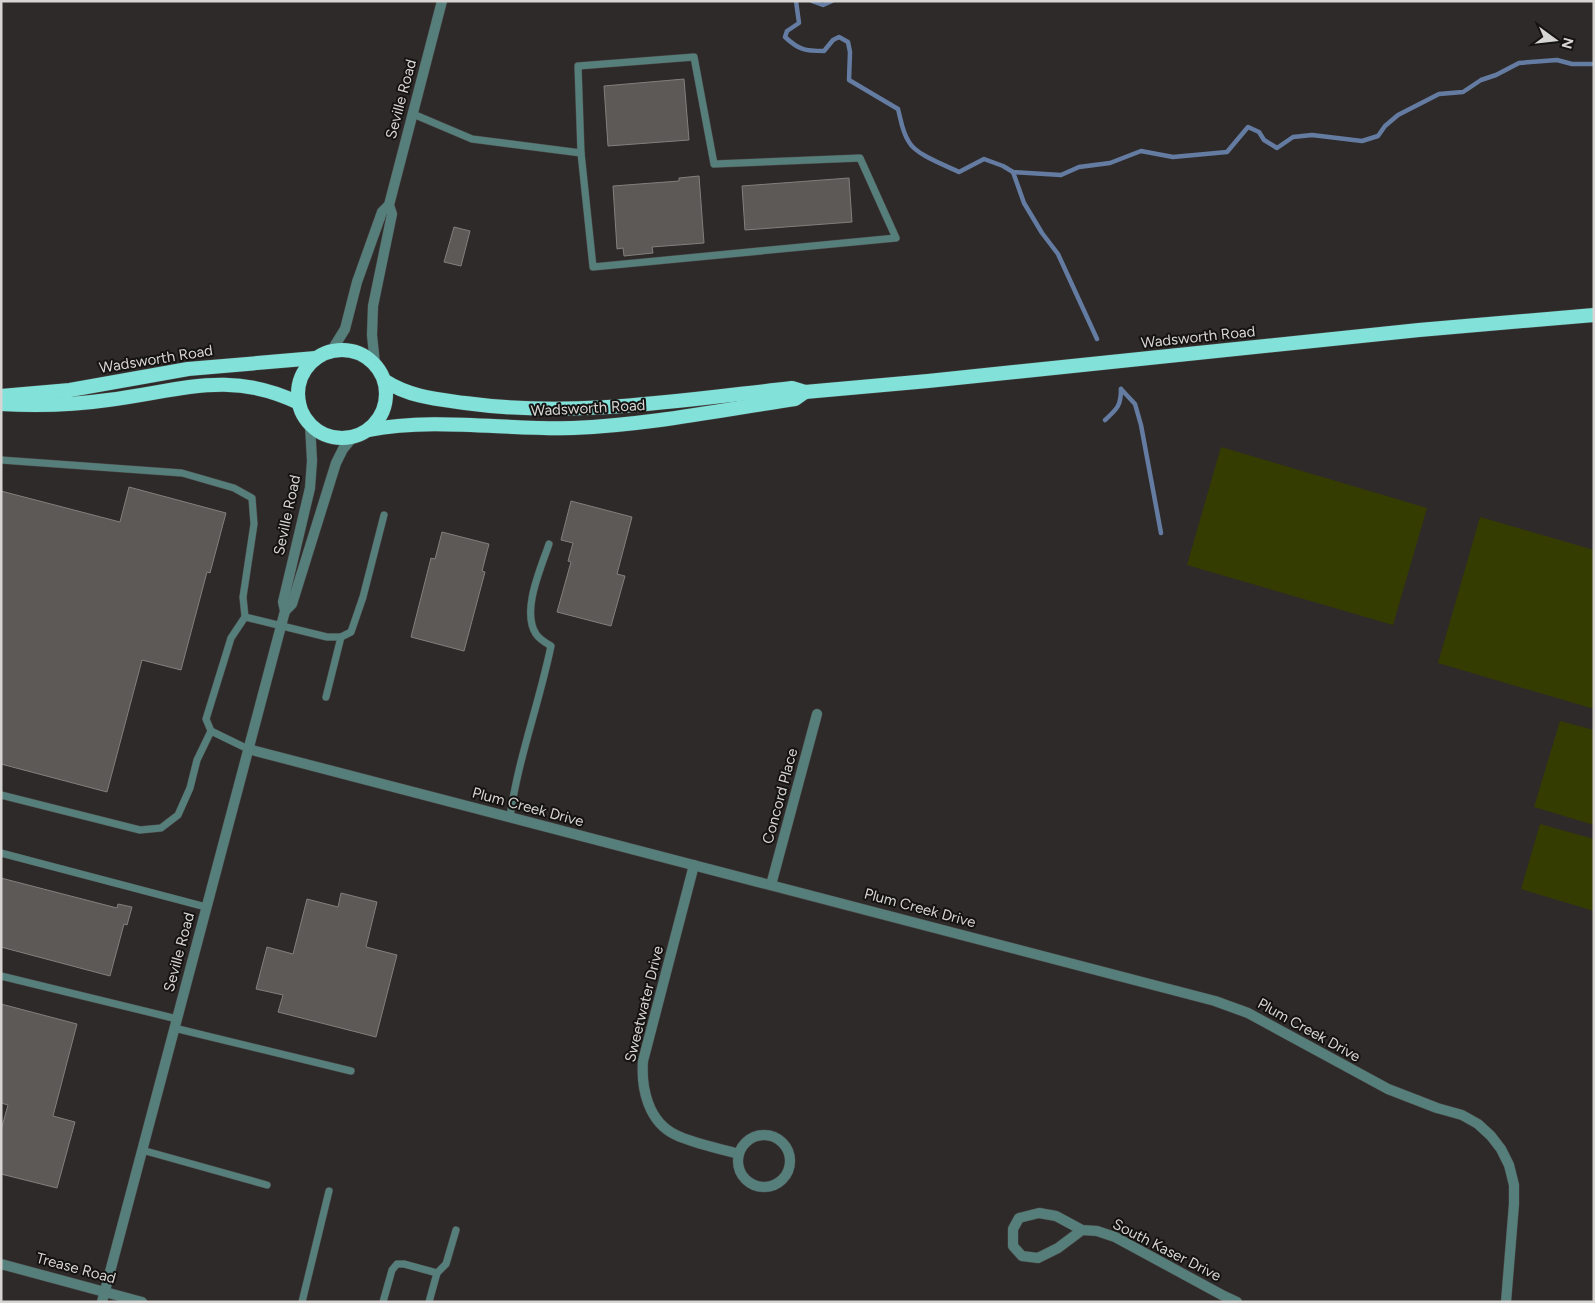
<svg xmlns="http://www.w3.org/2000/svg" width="1595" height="1303" font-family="Figtree,sans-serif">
  <rect width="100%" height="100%" fill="#2e2a29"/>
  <g fill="#353c02">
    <path d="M1221,447l206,61 -34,117 -206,-60z"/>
    <path d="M1480,517l114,33v159l-156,-46z"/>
    <path d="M1560,721l34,9v95l-60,-18z"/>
    <path d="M1540,824l54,15v72l-73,-22z"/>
  </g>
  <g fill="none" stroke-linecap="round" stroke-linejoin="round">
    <g stroke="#657ca2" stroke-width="4.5">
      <path d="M796,1l3,22 -12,8 -2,6c14,13 20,14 39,14l9,-11 6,-3 9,5 2,10 -1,28 49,29c3,11 4,23 11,33 7,13 36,23 50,30l25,-13 19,7 10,6 48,3 18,-8 31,-4 31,-12 32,6 54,-5 21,-25 11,5 5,8 13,8 16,-11 19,-2 50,6 16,-5 7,-10 13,-11 41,-21 24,-2 18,-12 15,-5 23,-12 38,-3 15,4h22"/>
      <path d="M812,1l11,4 9,-4"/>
      <path d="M1013,172l11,31 18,30 16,21 39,85"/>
      <path d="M1121,389l14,15 6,21 20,108"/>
      <path d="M1105,420c12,-11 16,-14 16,-31"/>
    </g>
  </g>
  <g fill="#5c5956" stroke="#827f7c">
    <path d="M684,79l5,61 -81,6 -4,-60z"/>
    <path d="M699,176l5,67 -52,4 1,6 -29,3 -1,-8 -6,1 -4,-63 66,-5v-3z"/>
    <path d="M849,178l3,44 -107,8 -3,-44z"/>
    <path d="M454,227l16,4 -9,35 -17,-4z"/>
    <path d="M129,487l97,26 -16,60 -3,-1 -26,98 -39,-10 -35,132 -106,-28v-273l119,31z"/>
    <path d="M571,501l61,16 -15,57 8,2 -14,50 -54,-14 14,-50 -3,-1 5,-18 -12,-3z"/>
    <path d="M442,532l47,12 -7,27 3,1 -21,79 -53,-14 20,-79 4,1z"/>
    <path d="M1,878l116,30 1,-4 14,3 -5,18 -3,-1 -14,52 -109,-29z"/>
    <path d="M341,893l36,9 -11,45 31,8 -21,82 -98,-25 5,-17 -27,-6 11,-42 26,7 14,-55 31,8z"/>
    <path d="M1,1004l76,20 -24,92 22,6 -18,66 -56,-14v-44l7,-25 -7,-2z"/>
  </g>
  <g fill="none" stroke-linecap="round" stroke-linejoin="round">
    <defs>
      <g id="service">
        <path d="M694,57l20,107 146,-6 36,80 -303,29 -12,-114 -3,-87z"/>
        <path d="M413,114l59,25 109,14"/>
        <path d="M1,460l181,13 52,15 18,10 2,26 -11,73 2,20 -14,21 -25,81 5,12 37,18"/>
        <path d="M245,617l82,20h14l10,-5 12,-35 21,-82"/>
        <path d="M326,697l15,-60"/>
        <path d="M1,795l139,35 21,-2 17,-13 12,-27 7,-28 14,-29"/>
        <path d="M510,817c8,-58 29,-113 41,-171 -5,-3 -12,-7 -15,-12 -15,-23 5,-66 13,-90"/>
        <path d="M1,853l205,54"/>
        <path d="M1,976l176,43"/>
        <path d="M174,1028l177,43"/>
        <path d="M142,1150l125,35"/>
        <path d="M302,1302l27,-111"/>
        <path d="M383,1302l9,-32 5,-6h7l33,9"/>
        <path d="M429,1302l8,-29 9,-9 10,-34"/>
      </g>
      <g id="minor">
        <path d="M248,749l967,252 33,12 140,76 49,19 25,7 16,9 13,12 10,13 8,16 5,20v19l-8,98"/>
        <path d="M694,865l-51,196c-2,27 5,61 33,74 19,9 42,13 63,19"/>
        <path d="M771,885l46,-171"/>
        <circle cx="764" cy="1161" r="26"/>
        <path d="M1082,1230l-24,18 -20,10 -16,-2 -9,-10v-17l6,-11 20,-5 17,3 26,14 15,1 18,6 107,58 15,7"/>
      </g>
      <g id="tertiary">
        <path d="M332,350l13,-21 12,-47 25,-70 7,-7"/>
        <path d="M375,364l-3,-29 1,-29 19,-92 -3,-9 53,-204"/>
        <path d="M285,611l7,-7 44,-141 7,-14 10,-12"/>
        <path d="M1,1264l141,38"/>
        <path d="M102,1302l183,-691 -2,-9 27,-114 2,-27 -2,-37"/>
      </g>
      <g id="trunk">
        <circle cx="342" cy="394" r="44"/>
        <path d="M385,381c25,16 51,18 80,22 109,15 218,-3 327,-15l13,4 123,-11 491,-51 175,-15"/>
        <path d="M1,396l69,-6 118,-21 128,-11"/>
        <path d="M1,404c36,2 72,1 107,-4 72,-9 121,-31 191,3"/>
        <path d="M368,430c68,-13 137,0 205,-2 75,-3 149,-18 222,-29l10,-7"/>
      </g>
    </defs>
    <use href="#service" stroke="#494544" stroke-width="8"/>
    <use href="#minor" stroke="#494544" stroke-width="11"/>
    <use href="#tertiary" stroke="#494544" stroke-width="11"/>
    <use href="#trunk" stroke="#494544" stroke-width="15"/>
    <use href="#service" stroke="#567e7a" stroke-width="7"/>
    <use href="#minor" stroke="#567e7a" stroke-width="10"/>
    <use href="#tertiary" stroke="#567e7a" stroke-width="10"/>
    <use href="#trunk" stroke="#82e2da" stroke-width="14"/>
  </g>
  <g text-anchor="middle" stroke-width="4" stroke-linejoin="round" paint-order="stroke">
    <g font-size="15" fill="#d7d5d3" stroke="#151312">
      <text transform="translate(401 99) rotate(-75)" y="5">Seville Road</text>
      <text transform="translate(1198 337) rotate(-6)" y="5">Wadsworth Road</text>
      <text transform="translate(156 359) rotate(-9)" y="5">Wadsworth Road</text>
      <text transform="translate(588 408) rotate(-3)" y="5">Wadsworth Road</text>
      <text transform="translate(287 515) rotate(-78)" y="5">Seville Road</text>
      <text transform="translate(780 796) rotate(-75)" y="5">Concord Place</text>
      <text transform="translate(528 807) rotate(15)" y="5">Plum Creek Drive</text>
      <text transform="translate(920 908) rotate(15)" y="5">Plum Creek Drive</text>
      <text transform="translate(179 952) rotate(-75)" y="5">Seville Road</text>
      <text transform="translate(644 1004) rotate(-76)" y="5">Sweetwater Drive</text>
      <text transform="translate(1309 1030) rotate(29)" y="5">Plum Creek Drive</text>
      <text transform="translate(1167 1250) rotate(27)" y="5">South Kaser Drive</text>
      <text transform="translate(76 1268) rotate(15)" y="5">Trease Road</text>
    </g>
  </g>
  <rect width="1595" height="1303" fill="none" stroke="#d7d5d3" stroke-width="5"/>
  <g transform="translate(1555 40) rotate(105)" stroke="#151312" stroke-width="4" paint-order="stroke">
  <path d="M0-4L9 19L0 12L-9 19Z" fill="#d7d5d3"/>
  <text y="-8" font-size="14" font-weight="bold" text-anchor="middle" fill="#d7d5d3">N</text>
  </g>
</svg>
